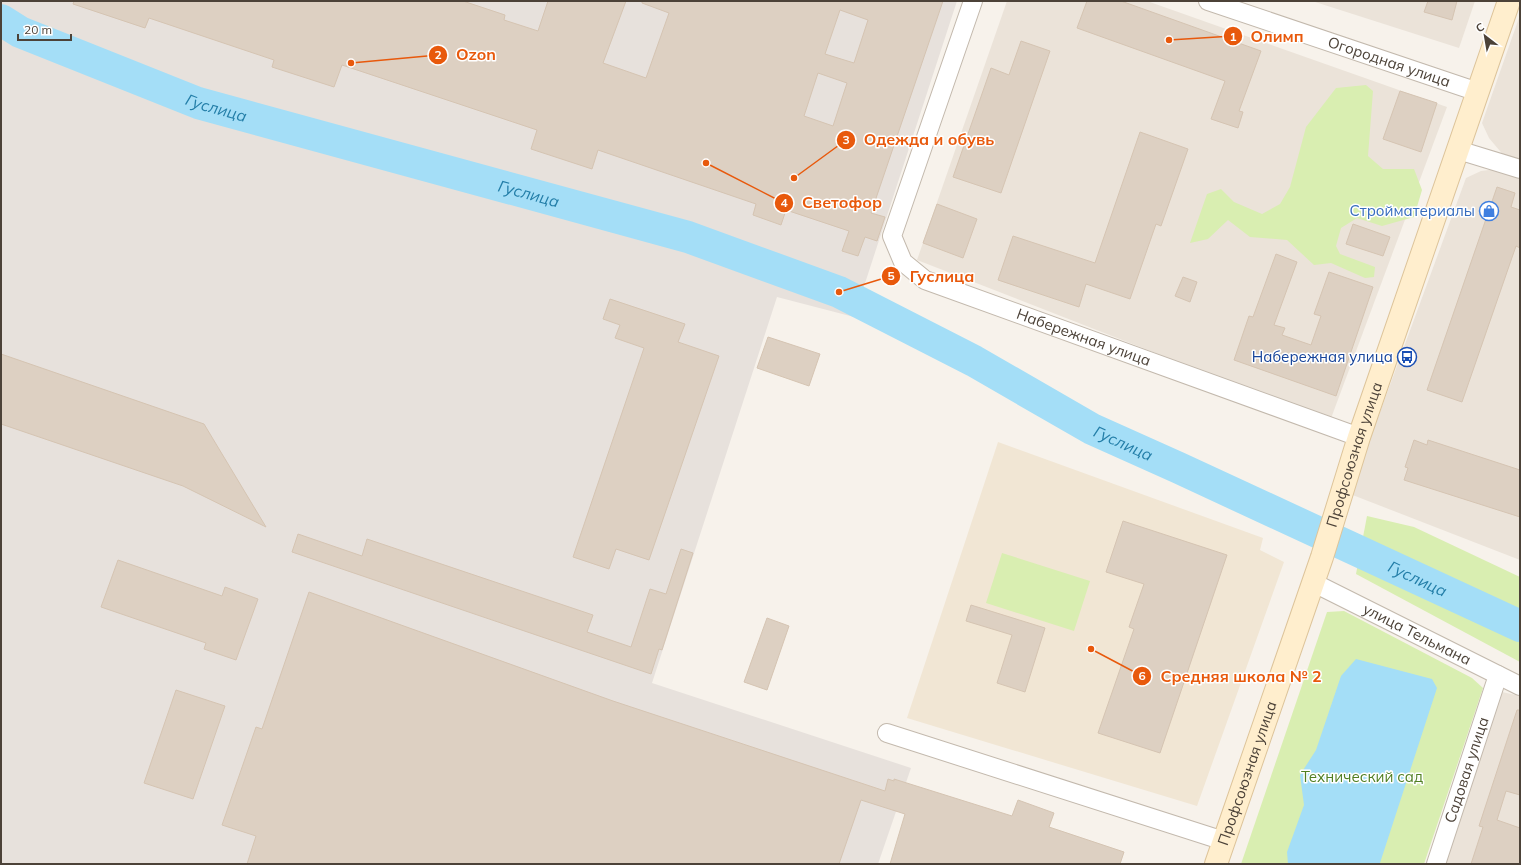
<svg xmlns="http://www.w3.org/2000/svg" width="1521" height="865" font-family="Mulish,sans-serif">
  <rect width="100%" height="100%" fill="#f7f2eb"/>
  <g fill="#ebe3d9">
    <path d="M1007,1h140l300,106 -117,314 -413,-161z"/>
    <path d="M1312,1h163l-16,47z"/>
    <path d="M1520,15v146l-15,-4 -16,-19 -7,-15z"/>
    <path d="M1497,169l23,7v384l-170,-66 116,-316 15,-7z"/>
    <path d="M1502,692l18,4v168h-75l51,-161z"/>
  </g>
  <path fill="#e7e1dc" d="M1,1h956l-103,316 -77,-20 -125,386 259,85 -33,96h-877z"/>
  <path fill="#f1e6d4" d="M998,442l265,96 -3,12 24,12 -87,244 -290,-88z"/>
  <g fill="#d9eeb1">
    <path d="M1366,85l7,6 -5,65 15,13h31l8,21 -8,27 -32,9 -25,-8 -16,10 -5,18 4,8 35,13 -1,10 -9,1 -34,-15 -17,2 -27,-25 -37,-3 -22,-17 -20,19 -18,4 17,-49 14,-5 13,13 28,12 18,-10 10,-17 16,-60 30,-39z"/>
    <path d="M1367,516l47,11 106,50v85l-164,-88z"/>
    <path d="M1002,553l88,28 -16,50 -88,-28z"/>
    <path d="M1344,611l128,67 11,10 -59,176h-183l86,-252z"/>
  </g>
  <path fill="#a4def7" d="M1356,659l76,20 5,9 -57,175 -92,1 -1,-12 17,-47 -4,-30 16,-25 25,-74z"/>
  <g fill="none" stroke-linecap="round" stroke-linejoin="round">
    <path stroke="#a4def7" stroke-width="32" id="s1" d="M1,20l19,12 178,71 490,134 151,55 135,69 118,68 87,39 341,158"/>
  </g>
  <g fill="#ddd0c2" stroke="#d5c4b2" fill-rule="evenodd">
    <path d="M74,1h389l42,14 -1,5 34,11 10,-30h78l-23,62 43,15 23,-65 -27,-10v-2h301l-72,212 14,4 -8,24 -12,-4 -7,19 -16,-5 7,-20 -63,-21 -5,15 -28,-10 3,-11 -158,-54 -6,19 -61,-20 6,-19 -195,-65 -8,22 -62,-20 2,-7 -125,-42 -4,10 -72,-24zM840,10l28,10 -14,43 -29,-9zM818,73l29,10 -14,43 -29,-10z"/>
    <path d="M1087,1h34l140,50 -22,60 4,1 -5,16 -27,-9 14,-38 -148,-53z"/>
    <path d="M1428,1h29l-5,19 -28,-8z"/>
    <path d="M1021,41l29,10 -49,142 -48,-16 38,-109 18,7z"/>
    <path d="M1400,91l37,12 -16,49 -38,-13z"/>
    <path d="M1140,132l48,17 -27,77 -5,-2 -26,75 -44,-15 -7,23 -81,-27 15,-44 82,27z"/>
    <path d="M1497,187l18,6 -4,14 9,3v38l-4,-2 -54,156 -35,-12z"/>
    <path d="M937,204l40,15 -14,39 -40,-15z"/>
    <path d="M1353,224l37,13 -7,19 -37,-12z"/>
    <path d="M1276,254l21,8 -23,63 11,3 -3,7 29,10 10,-29 -7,-2 15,-42 44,15 -37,109 -102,-36 15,-44 4,1z"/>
    <path d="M1183,277l14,5 -7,20 -15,-6z"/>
    <path d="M610,299l75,25 -7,18 41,14 -70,204 -33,-11 -7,20 -36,-12 71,-209 -29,-10 5,-13 -17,-6z"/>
    <path d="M768,337l52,17 -11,32 -52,-18z"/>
    <path d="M1,354l203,70 62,103 -83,-41 -182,-62z"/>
    <path d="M1414,440l13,5 1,-5 92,30v47l-116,-37 4,-12 -3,-1z"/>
    <path d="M1123,521l104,34 -67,198 -62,-20 36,-104 -5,-2 15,-43 -38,-12z"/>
    <path d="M298,534l64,22 5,-17 226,76 -6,17 44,15 19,-58 16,5 15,-45 12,4 -31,97 -3,-1 -8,25 -359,-122z"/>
    <path d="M118,560l104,36 3,-9 33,12 -22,61 -32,-11 2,-6 -105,-36z"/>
    <path d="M309,592l304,109 272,90 3,-12 6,2v-2l118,37 6,-16 36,13 -5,14 75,25 -4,12h-230l15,-50 -44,-14 -22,64h-592l9,-28 -34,-11 34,-98 6,2z"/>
    <path d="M971,605l74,23 -20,64 -28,-9 15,-48 -46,-14z"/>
    <path d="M767,618l22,8 -22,64 -23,-8z"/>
    <path d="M176,690l49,16 -32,93 -49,-16z"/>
    <path d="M1517,710h3v85l-14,-4 -9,29 23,8v36h-49l12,-37 -4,-1z"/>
  </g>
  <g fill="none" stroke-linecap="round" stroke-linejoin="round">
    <defs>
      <g id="street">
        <path id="s2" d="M973,1l-81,235 11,26 22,18 434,157"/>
        <path id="s3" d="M1208,1l270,91"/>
        <path d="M1458,150l62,19"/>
        <path id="s4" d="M1314,583l206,103"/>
        <path d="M887,733l337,108"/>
        <path id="s5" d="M1436,864l62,-189"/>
      </g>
      <g id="secondary">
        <path id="s6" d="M1216,864l106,-307 37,-120 150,-436"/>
      </g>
    </defs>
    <use href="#street" stroke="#c3b9ad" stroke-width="20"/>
    <use href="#secondary" stroke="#ddc49a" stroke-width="24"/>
    <use href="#street" stroke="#fff" stroke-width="18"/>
    <use href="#secondary" stroke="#ffeecd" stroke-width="22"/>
  </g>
  <defs>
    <symbol id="shop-ring" viewBox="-11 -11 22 22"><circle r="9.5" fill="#fff" stroke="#3f7fe0" stroke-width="1.5"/><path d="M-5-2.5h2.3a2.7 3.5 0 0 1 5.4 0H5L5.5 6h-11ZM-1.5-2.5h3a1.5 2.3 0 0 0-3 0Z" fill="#3f7fe0"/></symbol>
    <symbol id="bus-ring" viewBox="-11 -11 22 22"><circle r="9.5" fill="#fff" stroke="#1a4fb4" stroke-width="1.5"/><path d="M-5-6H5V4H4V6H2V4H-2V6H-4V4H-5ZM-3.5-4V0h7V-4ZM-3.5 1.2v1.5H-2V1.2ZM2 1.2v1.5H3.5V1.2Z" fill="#1a4fb4"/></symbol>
  </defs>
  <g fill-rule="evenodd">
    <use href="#shop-ring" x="1478" y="200" width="22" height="22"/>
    <use href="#bus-ring" x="1396" y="346" width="22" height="22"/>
  </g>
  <g text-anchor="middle" stroke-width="3" stroke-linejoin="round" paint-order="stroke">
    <g font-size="15" fill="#4c4238" stroke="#fff">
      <text dy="5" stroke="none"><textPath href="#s3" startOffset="191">Огородная улица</textPath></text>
      <text dy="5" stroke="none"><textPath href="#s2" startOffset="474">Набережная улица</textPath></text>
      <text dy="5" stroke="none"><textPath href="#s6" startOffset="432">Профсоюзная улица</textPath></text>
      <text dy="5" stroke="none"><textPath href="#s4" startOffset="115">улица Тельмана</textPath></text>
      <text dy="5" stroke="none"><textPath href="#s5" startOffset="99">Садовая улица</textPath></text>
      <text dy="5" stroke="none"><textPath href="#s6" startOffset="96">Профсоюзная улица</textPath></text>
    </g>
    <g font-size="15" fill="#366cbe" stroke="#fff" text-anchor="end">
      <text x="1475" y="216">Стройматериалы</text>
    </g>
    <g font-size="15" fill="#164399" stroke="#fff" text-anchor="end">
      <text x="1393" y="362">Набережная улица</text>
    </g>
    <g font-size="15" fill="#507f23" stroke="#fff">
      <text x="1362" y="782">Технический сад</text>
    </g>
    <g font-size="16" font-style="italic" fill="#237ea8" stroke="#fff">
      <text dy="6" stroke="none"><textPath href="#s1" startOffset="233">Гуслица</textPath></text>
      <text dy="6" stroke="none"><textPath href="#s1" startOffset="557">Гуслица</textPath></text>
      <text dy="6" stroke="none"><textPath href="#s1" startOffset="1205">Гуслица</textPath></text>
      <text dy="6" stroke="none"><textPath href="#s1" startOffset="1529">Гуслица</textPath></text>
    </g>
  </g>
  <path fill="none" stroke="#e8590c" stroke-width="1.5" d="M1169 40L1233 36M351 63L438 55M794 178L846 140M706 163L784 203M839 292L891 276M1091 649L1142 676"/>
  <g fill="#e8590c" stroke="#fff" stroke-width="1.5">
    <circle cx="1169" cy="40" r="4"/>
    <circle cx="351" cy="63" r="4"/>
    <circle cx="794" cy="178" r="4"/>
    <circle cx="706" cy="163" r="4"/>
    <circle cx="839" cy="292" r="4"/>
    <circle cx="1091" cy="649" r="4"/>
    <circle cx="1233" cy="36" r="10"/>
    <circle cx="438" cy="55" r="10"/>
    <circle cx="846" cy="140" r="10"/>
    <circle cx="784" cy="203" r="10"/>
    <circle cx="891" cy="276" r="10"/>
    <circle cx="1142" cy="676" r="10"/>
  </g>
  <g font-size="12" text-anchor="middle" font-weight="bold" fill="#fff">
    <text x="1233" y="41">1</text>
    <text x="438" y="59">2</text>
    <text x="846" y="144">3</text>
    <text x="784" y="207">4</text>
    <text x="891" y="280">5</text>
    <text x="1142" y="680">6</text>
  </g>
  <g font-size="16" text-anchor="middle" font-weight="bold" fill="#e8590c" stroke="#fff" stroke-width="3" stroke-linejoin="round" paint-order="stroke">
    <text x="1277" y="42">Олимп</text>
    <text x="476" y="60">Ozon</text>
    <text x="929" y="145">Одежда и обувь</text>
    <text x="842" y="208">Светофор</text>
    <text x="942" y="282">Гуслица</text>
    <text x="1241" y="682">Средняя школа № 2</text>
  </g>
  <rect width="1521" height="865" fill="none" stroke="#4c4238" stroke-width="4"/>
  <g transform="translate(1485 36) rotate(329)" stroke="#ffffff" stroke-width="3" paint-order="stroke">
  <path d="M0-3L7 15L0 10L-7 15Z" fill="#4c4238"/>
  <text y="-6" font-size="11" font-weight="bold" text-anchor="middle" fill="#4c4238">С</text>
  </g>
  <path d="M18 34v6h53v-6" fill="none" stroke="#4c4238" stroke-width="2"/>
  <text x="24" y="34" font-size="12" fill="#4c4238" stroke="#ffffff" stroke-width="3" paint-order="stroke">20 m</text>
</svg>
